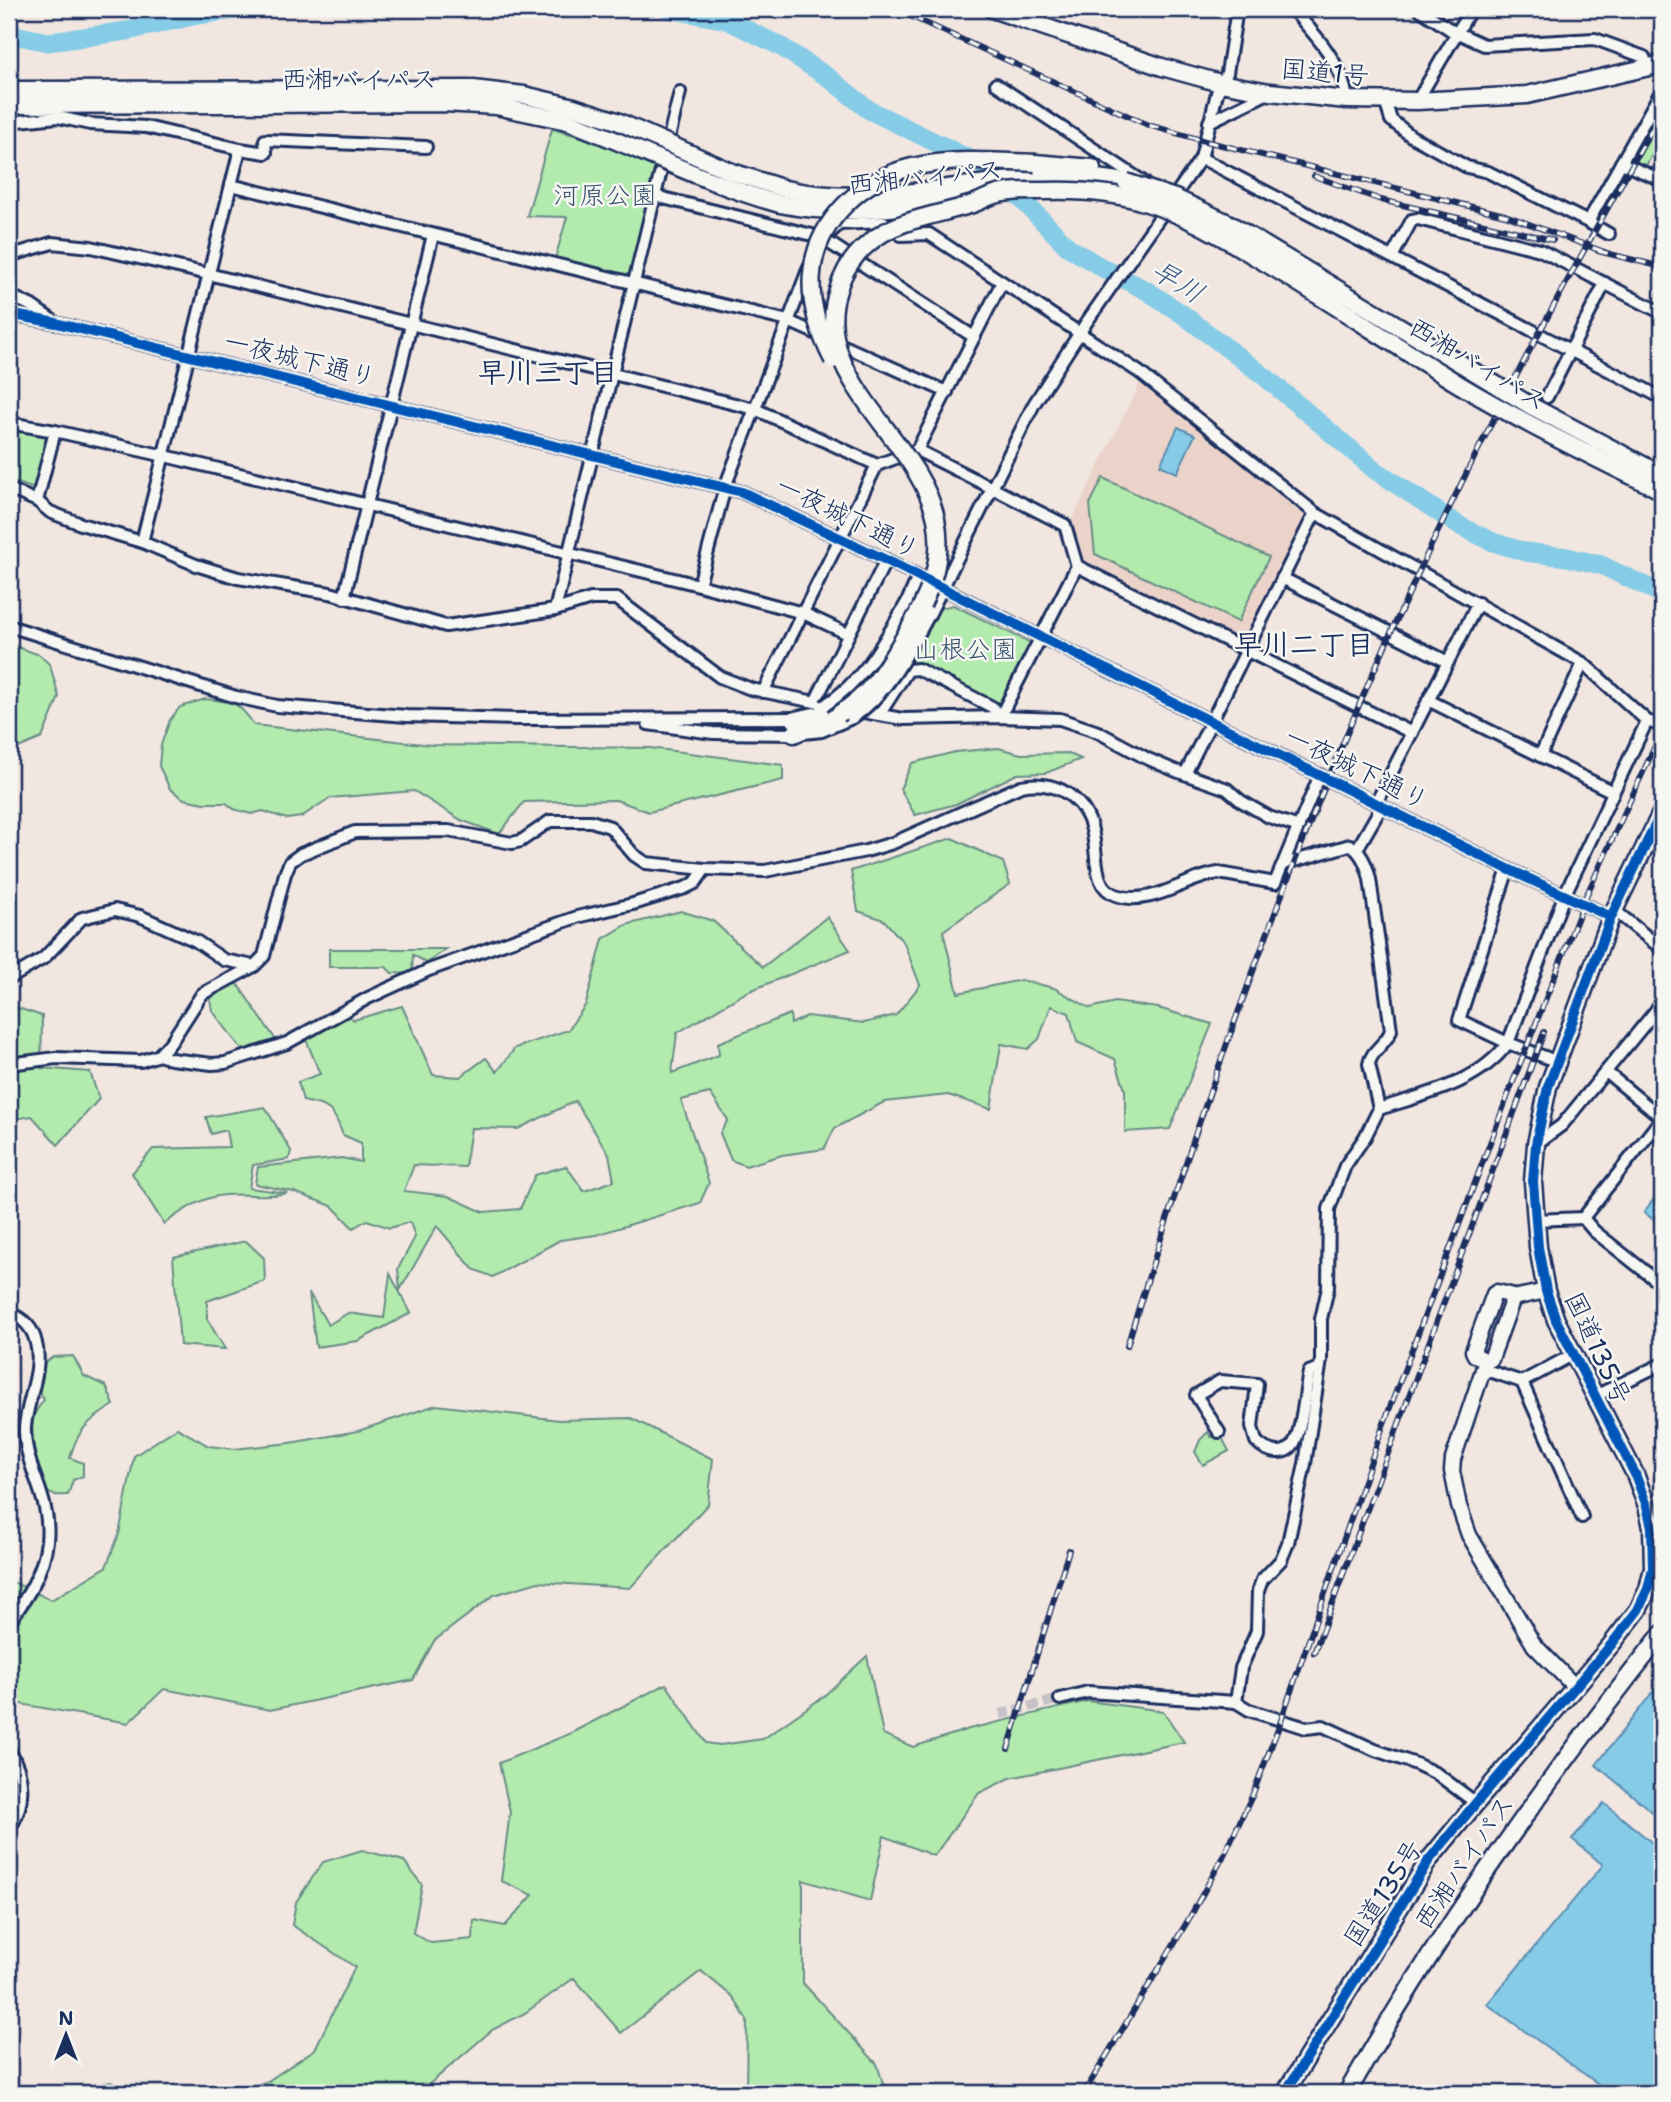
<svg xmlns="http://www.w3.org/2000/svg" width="1671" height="2102" font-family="'Shantell Sans','Klee One',sans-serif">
  <rect width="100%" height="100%" fill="#f1e6e0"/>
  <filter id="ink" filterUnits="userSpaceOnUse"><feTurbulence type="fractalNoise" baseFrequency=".0143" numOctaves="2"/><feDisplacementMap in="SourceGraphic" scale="14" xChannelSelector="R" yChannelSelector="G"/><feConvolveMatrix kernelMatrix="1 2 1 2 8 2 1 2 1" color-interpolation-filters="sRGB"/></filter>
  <g filter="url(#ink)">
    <path fill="#ebd3ca" d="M1145,382l160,130v4l-61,124 -160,-79 -2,-3 -10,-38 68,-137z"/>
    <g fill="#b3eaad" stroke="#678c86" stroke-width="2" fill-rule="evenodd">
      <path d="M1659,103l3,1v34l-18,31 -19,-7z"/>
      <path d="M552,129l29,8 77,30 -29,111 -74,-19 12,-42 -40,-1z"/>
      <path d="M9,429l38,7 -13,53 -25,-9z"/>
      <path d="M1103,478l166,79 -31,65 -143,-68 -5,-50z"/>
      <path d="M953,605l78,38 -33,62 -88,-44 27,-52z"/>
      <path d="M9,644l31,11 10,10 9,32 -17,41 -33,14z"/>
      <path d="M205,699c29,3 33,2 49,26l178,20 218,3 133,17v15l-134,32 -33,-12 -92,2 -25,32 -38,-14 -47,-29 -84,7 -29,19 -14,2 -24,-8 -12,3 -17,-5 -8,-6h-22l-20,-4 -14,-10 -11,-23 2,-21 9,-25 10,-13z"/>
      <path d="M998,748l23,6 46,-1 14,6 -35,14 -29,1 -61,30 -41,11 -15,-26 12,-26 43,-11z"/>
      <path d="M952,838l51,24 7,22 -67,47 15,62 63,-13 33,8 36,20 25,-6 43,6 54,16 -42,105 -45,3v-42l-10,-31 -38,-17 -8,-29 -18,-7 -12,33 -11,10 -27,-5 -10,65 -43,-14 -64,7 -49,26 -11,21 -42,6 -36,11 -15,-6 -11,-27 8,-13 -18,-27 -29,7 28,83 -9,20 -104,32 -36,5 -67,37 -20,-8 -36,-43 -37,64 -2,-21 17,-32 -5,-15 -20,6 -23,-8 -14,8 -21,-22 -38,-14 -39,-8 3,-17 84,-9 19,4v-19l-18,-8c-11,-27 -11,-28 -40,-34l-5,-19 22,-8 -17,-42 39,-20 12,8 48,-14 31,69 27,2 26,-19 11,14 18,-24 53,-18 18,-26 17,-65 23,-14 55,-14 32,10 50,46 64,-50 23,33 -103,42 -70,41 -5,40 47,-18 -1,-12 72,-29 1,10 16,-8 57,7 32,-8 24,-30 -16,-42 -20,-23 -26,-9 -7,-40zM575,1101l34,53 5,27 -30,10 -18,-25 -31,9 -15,34 -37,3 -35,-16 -44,-5 10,-26 51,2 6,-39 47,1z"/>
      <path d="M329,949h117l-19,14 -14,-8 -1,19 -20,-1 -6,-6h-57z"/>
      <path d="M236,982l40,58 -33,11 -31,-41 -2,-12z"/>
      <path d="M9,1005l33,11 -1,52 49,4 9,27 -41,46 -26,-29 -23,4z"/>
      <path d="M265,1107l26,44 -2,8 -36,6 -4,23 38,5c-21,5 -41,0 -62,2 -24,2 -43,16 -61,29l-32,-51 21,-24 76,-2 -3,-17 -15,4 -5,-17z"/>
      <path d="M246,1241l18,17 1,23 -58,20v18l18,30 -45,-4 -7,-88z"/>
      <path d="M390,1274l21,39 -53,28 -42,6 -7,-54 19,32 20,-12 36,5z"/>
      <path d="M73,1356l11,20 22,10 8,19c-25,15 -37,25 -44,53l13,5v13l-10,4 -5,15c-5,0 -12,1 -17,-1 -14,-7 -20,-61 -18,-75 1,-7 7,-14 11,-19l-7,-13 1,-20 15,-10z"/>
      <path d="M436,1405l123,15 72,-2 82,41 -5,45 -78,84 -92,-6 -44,13 -60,46 -21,39 -143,30 -106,-21 -36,34 -119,-21v-122l42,20 55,-33 13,-33 15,-78 43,-28 32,18 25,3 56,-6 68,-12z"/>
      <path d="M1208,1432l3,5 8,-5 10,19 -26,14 -8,-13 5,-12z"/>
      <path d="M867,1656l16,78 30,13 56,-18 119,-28 75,10 21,31 -174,36 -31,15 -45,63 -50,-20 -14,65 -67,-21v103l74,81 9,29h-140l1,-73 -14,-23 -32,-26 -80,62 -47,-55 -49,35 -33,17 -73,63h-187l36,-12 47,-32 40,-82 -63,-42 4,-23 27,-40 39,-12 42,11 18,24 -9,48 18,10 42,-4 1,-19 31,6 28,-31 -32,-14 9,-69 -11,-49 70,-29 97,-50 40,59 14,2 43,-6 61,-43z"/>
      <path d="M111,2082l19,11h-66z"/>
    </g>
    <g fill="#86cce7" stroke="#5b8db0" stroke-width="2">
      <path d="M1178,427l17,8 -18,38 -17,-8z"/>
      <path d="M1662,1188v39l-18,-15z"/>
      <path d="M1662,1680v140l-66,-55z"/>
      <path d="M1604,1803l58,48v242h-54l-7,-7 -114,-82 116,-139 -31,-26z"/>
    </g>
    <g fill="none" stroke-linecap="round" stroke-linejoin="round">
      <g stroke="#86cce7" stroke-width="19">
        <path d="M668,9l59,11 53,26 49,32 40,32 125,61 74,76 33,20 48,25 33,22 82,62 111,94 83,55 35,17 32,10 42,5 34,8 61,29"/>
        <path d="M9,34l39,8 79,-11 70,-16 46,-6"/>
      </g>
      <path stroke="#c6c1c6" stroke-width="10" stroke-dasharray="10 5" stroke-linecap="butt" d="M1000,1714l60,-15"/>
      <defs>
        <g id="minor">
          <path d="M1292,9c23,25 51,55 55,91"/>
          <path d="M1419,9l38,25"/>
          <path d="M1458,33l26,12 111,-6 49,18 4,10"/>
          <path d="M996,84l149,99"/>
          <path d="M1385,101l6,19 20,16 56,31 21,5 100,50 74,-132"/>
          <path d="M1417,101l54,-92"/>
          <path d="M9,122l49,-5 32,7 56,3 94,22 -98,393"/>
          <path d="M1209,122l61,-30"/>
          <path d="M240,149l26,4 -1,-13 161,7"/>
          <path d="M1201,158l461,240"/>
          <path d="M1621,163l41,17"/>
          <path d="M231,185l557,136 159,71"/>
          <path d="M655,196l165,41 154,100"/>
          <path d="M1588,222l21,12"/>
          <path d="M830,233l9,-9 45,-2 17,13 28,-1 210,138 176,141 268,150 64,58 15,5"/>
          <path d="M9,256l43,-13 39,4 117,27 547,135 122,56"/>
          <path d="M1392,257l20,-37 6,-1 122,31 122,63"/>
          <path d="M9,295l23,11 20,14"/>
          <path d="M9,314l47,9 686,169 144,68 622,309 103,48"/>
          <path d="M1547,397l58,-114"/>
          <path d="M9,423l46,8 110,25 534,129 104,28 45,21"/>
          <path d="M917,450l85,-168"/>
          <path d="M9,489l28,12 13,11 31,12 61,18 54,23 42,13 92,15 116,33 109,-16 36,-11h26l103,78 31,12 64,13 71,-142"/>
          <path d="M37,501l18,-70"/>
          <path d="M1077,566l335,167"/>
          <path d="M1282,578l166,84"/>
          <path d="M699,585l26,-98 84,-220"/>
          <path d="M344,598l89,-363"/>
          <path d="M907,602l11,-25"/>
          <path d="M555,610l125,-518"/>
          <path d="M930,613l104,-209 52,-81 115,-165 16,-65 10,-20 10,-64"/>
          <path d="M9,626l227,71 41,9 130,10 110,3 283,-1"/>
          <path d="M763,692l114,-227 40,-15 148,75 12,41 -77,151 -8,-10 -74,-38 -10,1 -29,45 -58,-11"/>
          <path d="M1428,700l185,92"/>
          <path d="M879,715l24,4 97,-2 60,2 38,13 48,26 30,13 51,18 14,12 28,16 30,10"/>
          <path d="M648,724l65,9 81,1 28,-3 30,-13"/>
          <path d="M1540,756l43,-93"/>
          <path d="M1185,774l130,-261"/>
          <path d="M1376,803l102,-200"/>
          <path d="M1357,849l25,-43"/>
          <path d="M1508,869l-49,151 49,23 50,19"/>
          <path d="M1614,910l48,39"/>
          <path d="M9,979l35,-21 38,-40 33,-8 25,6 56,25 28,19 30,6"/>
          <path d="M159,1055l12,4 41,5 13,-1 62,-20 81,-45 61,-28 148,-53 56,-13 52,-16 10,-5 10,-14"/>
          <path d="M9,1064l47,-6 85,3 18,-6 12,-13 31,-48 52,-28 10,-10 21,-82 5,-12 11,-8 54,-22 93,-1 64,12 9,-2 29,-20h41l19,6 24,28 12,8 59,6 60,2 101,-20 27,-8 128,-57c15,-3 28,-2 42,5 52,29 16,91 53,104 35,13 70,-18 103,-22l56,10 45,-108"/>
          <path d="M1606,1072l56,46"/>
          <path d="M1379,1109c46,-15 99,-25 129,-66l56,-147 83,-175"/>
          <path d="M1536,1144l26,-19 100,-122"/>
          <path d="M1583,1218l11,13 68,54"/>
          <path d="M1534,1220l49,-2 79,-100"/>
          <path d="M9,1313c14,5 24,15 27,30 7,28 -9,56 -11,84 -2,40 27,69 22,114 -3,30 -20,57 -38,81"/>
          <path d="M1572,1355l-50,27 60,135"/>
          <path d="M1483,1369l39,13"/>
          <path d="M1593,1397l69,-33"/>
          <path d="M1219,1432l-23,-37 24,-14 37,3 -5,43 4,14c11,12 32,18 40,-2 7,-18 9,-47 13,-67l10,-4"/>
          <path d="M1060,1699l28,-7 148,10 13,8 57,18 17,-2 52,24 41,14 21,10 39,29"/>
          <path d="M1236,1702l5,-34 16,-37 1,-40 4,-11 19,-20 7,-17 17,-79 16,-104v-41l7,-31 1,-79 16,-43 20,-29 14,-28 -10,-45c2,-14 18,-20 22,-34l-21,-151c-3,-13 -8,-27 -20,-34l-66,19"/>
          <path d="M9,1750c16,25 17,55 0,79"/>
        </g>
        <g id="major">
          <path d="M1513,1298l-22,61 -5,2 -33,98 -1,12 7,35 10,29 65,110 42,43"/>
          <path d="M1486,1361l-11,-6 -2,-4 21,-57 3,-2 13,3 3,3 33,-7"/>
        </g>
        <g id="highway">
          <path d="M992,9l170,58 58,16 50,9 77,8 70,1 110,-6 135,-31"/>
          <path d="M9,90l464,-1 51,6 50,12"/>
          <path d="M9,105l435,-2 52,3 71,15"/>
          <path d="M1035,163l57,5"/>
          <path d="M785,189c114,25 227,-28 341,-7"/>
          <path d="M780,204c68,14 133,2 200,-8"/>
          <path d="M9,312l6,3"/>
          <path d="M795,720l29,-6"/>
          <path d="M794,734l45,-20"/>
          <path d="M1285,2093l144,-233 47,-57 135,-158 27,-35 10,-21 5,-21 -1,-41 -5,-21 -12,-32 -79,-154 -10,-29 -8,-44 -5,-65 3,-38 12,-57 63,-170 51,-106"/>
          <path d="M1347,2093c92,-162 199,-313 315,-459"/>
        </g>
      </defs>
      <use href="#minor" stroke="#1b2f5e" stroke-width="16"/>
      <use href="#major" stroke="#1b2f5e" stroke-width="19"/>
      <use href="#highway" stroke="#1b2f5e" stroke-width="21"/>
      <use href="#minor" stroke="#f6f6f2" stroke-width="10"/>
      <use href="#major" stroke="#f6f6f2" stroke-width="14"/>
      <use href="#highway" stroke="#f6f6f2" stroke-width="16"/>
      <defs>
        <g id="rail">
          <path d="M895,9l253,116 57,16 300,74 102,38"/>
          <path d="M1314,176l67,24 172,40"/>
          <path d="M1598,251l64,16"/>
          <path d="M1127,1346c79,-257 170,-511 283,-755 75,-164 163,-323 252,-479"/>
          <path d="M1314,1653l230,-621"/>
          <path d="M1008,1749l61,-199"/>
          <path d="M1084,2093l106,-176 34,-62 28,-59 26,-67 105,-303 133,-352 71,-180 75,-163"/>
        </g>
      </defs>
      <use href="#rail" stroke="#1b2f5e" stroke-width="6"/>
      <use href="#rail" stroke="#f6f6f2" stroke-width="3.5" stroke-dasharray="10" stroke-linecap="butt"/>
      <defs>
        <g id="minor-bridge">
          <path d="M824,706c42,-28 58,-61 83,-104"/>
          <path d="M852,718c36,-24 58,-68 78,-105"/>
        </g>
        <g id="highway-bridge">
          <path d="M574,107l43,14 115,51 53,17"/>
          <path d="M567,121c72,27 140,63 213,83"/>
          <path d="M1126,182l49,16 53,25 303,183 131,69"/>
          <path d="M833,360c-14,-27 -24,-56 -21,-87 5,-53 50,-94 100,-106 40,-9 82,-6 123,-4"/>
          <path d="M839,714c36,-23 46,-45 68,-81 21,-37 38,-71 29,-114 -17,-81 -127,-141 -98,-229 5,-18 16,-35 31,-47 28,-24 66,-27 100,-38 9,-2 17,-8 26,-10 16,-5 34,-4 50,-4 33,-1 67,1 99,11 44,13 83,38 122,61 65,39 128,82 194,122 65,39 134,72 202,106"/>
        </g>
      </defs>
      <use href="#minor-bridge" stroke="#1b2f5e" stroke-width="16" stroke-linecap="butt"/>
      <use href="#highway-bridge" stroke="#1b2f5e" stroke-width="21" stroke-linecap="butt"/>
      <use href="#minor-bridge" stroke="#f6f6f2" stroke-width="10"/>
      <use href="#highway-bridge" stroke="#f6f6f2" stroke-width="16"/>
      <defs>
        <g id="cycleway">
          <path d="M9,314l47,9 686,169 144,68 622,309 103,48"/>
          <path d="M1285,2093l144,-233 47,-57 135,-158 27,-35 10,-21 5,-21 -1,-41 -5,-21 -12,-32 -79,-154 -10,-29 -8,-44 -5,-65 3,-38 12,-57 63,-170 51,-106"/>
        </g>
      </defs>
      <use href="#cycleway" stroke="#f6f6f2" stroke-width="15"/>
      <use href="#cycleway" stroke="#0057b8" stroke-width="10"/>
    </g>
  </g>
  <g text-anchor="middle" stroke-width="5" stroke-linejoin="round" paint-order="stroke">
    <g font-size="26" fill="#1b2f5e" stroke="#f6f6f2">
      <text transform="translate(1325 72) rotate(5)" y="9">国道1号</text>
      <text x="359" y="88">西湘バイパス</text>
      <text transform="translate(925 177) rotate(-6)" y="9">西湘バイパス</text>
      <text transform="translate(300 359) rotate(14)" y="9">一夜城下通り</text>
      <text transform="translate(1478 364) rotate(31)" y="9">西湘バイパス</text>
      <text transform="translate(848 517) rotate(26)" y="9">一夜城下通り</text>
      <text transform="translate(1357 768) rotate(26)" y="9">一夜城下通り</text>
      <text transform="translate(1598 1348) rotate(65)" y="9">国道135号</text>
      <text transform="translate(1464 1862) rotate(-56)" y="9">西湘バイパス</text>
      <text transform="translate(1383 1893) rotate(-57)" y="9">国道135号</text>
    </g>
    <g font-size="26" fill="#39546e" stroke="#f6f6f2">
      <text x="605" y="204">河原公園</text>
      <text x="965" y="658">山根公園</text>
    </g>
    <g font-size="28" font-style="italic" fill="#365680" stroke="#f6f6f2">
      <text transform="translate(1178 281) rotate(32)" y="10">早川</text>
    </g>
    <g font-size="28" font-weight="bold" fill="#1b2f5e" stroke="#f6f6f2">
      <text x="548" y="382">早川三丁目</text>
      <text x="1304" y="654">早川二丁目</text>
    </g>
  </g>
  <rect width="1671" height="2102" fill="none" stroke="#f6f6f2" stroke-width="35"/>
  <rect x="18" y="18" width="1636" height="2067" fill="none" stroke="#1b2f5e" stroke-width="2.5" filter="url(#ink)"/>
  <g transform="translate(66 2035)" stroke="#f6f6f2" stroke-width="5" paint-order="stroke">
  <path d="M0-5L12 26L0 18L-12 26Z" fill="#1b2f5e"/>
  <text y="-10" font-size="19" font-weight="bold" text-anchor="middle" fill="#1b2f5e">N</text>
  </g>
</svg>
